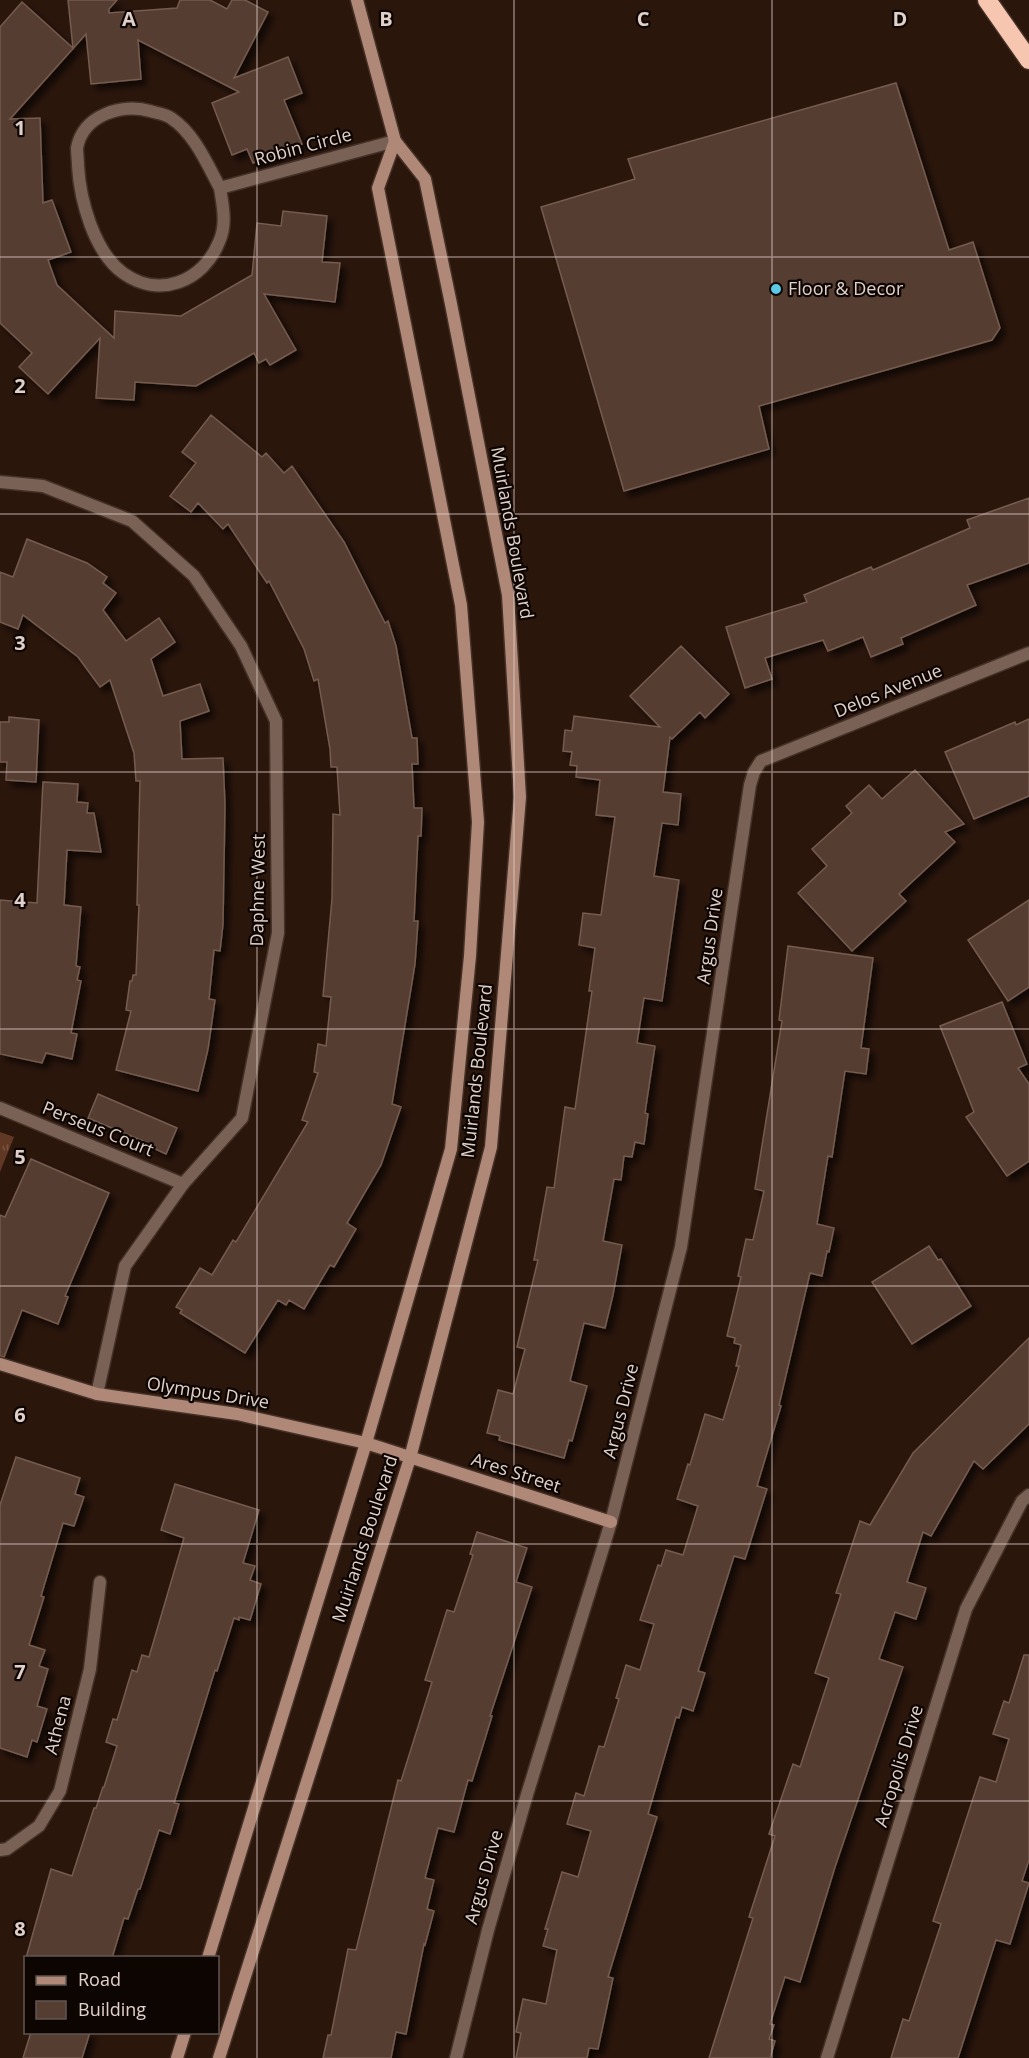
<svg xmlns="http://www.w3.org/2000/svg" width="1029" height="2058" font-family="'Open Sans',sans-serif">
  <defs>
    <pattern id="park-tufts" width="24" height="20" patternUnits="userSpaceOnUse" patternTransform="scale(1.5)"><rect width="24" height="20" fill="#613824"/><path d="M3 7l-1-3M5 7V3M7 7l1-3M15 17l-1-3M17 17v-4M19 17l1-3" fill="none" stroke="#775442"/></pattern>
    <filter id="shadow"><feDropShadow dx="5.5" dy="5.5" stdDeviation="3" flood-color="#0009"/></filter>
  </defs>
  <rect width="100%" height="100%" fill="#2b160c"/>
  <path fill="url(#park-tufts)" d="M0,1132l14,5 -14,35z"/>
  <g fill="#553d31" stroke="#755b4f" stroke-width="1.5" filter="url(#shadow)">
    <path d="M68,0h49l-8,9v4l68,-5 3,-8h30l17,9 5,-9h13l23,12 -34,66 54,-21 14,36 -18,7 18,44 -49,19 -6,-14 -15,6 -20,-52 27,-11 -101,-52 3,39 -50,5 -5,-50 -76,85 30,-1 3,85 9,-3 19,52 -23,8 9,25 57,53 1,-27 66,5 71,-41 5,-52 24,3 2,-15 44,5 -5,46 18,1 -5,39 -71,-8 32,56 -26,15 -4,-6 -7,4 -5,-10 -58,33 -61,-4 -1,18 -38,-2 4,-60 -52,56 -29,-27 13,-14 -32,-30v-296l22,-25 51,46z"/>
    <path d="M896,83l53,167 24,-8 27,86 -8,12 -233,66 10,43 -145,42 -83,-284 94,-28 -7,-20z"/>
    <path d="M211,415l51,42 4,-4 18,20 8,-7 52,76 41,81 3,-2 8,25 16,92h5l1,26h-6l2,44h8l-1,28h-3l-4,85h4l-3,43 -23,140 9,3 -20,58 -34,58 9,6 -22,38 -4,-2 -26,44 -15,-9 -3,5 -8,-5 -33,53 -65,-40 2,-3 -6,-3 24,-39 12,7 21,-35 3,2 72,-120 -6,-2 16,-47 -4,-1 4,-28 8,2 5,-49 -8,-1 9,-97 1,-85 7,1 -3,-48h-6l-1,-18 -12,-70 -4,2 -10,-32 -35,-68 -2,2 -39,-59 -5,5 -25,-26 -7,9 -21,-16 26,-33 -14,-11z"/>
    <path d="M1029,498v65l-62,22 9,20 -75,33 2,6 -32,13 -8,-20 -35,14 -5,-11 -58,18 7,21 -27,9 -19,-61 81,-25 -3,-7 67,-28 2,3 97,-42 -3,-8z"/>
    <path d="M27,539l60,24 20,14 -4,6 13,10 -13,17 23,31 33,-23 16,24 -24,17 12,37 37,-12 9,27 -29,10 2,38 41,-1 2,47 -2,119 -3,27 -6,-1 -5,49 6,1 -7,49 -10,42 -82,-21 15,-59 -5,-1 4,-29h2l1,-6h3l3,-70h-2l3,-124h-4l-2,-28 -24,-73 -10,7 -22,-30 -55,-42 -5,14 -18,-7v-50l13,5z"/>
    <path d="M681,646l48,48 -24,24 -5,-6 -28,27 -2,-2 -7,55 18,2 -3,31 -16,-2 -8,53 25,4 -17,121 -18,-3 -7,45 18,3 -10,67 3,1 -4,30 -9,-2 -3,15 -8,-1 -3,24 -7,-1 -11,62 19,4 -9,50 -8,33 -21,-5 -14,58 17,5 -15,55 -3,-1 -5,18 -65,-18 1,-4 -13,-3 11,-43 15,4 12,-45 -8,-2 21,-87h-4l13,-73 7,1 11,-81 10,2 17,-118h-3l6,-43 -16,-3 4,-32 18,2 14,-98 -19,-2 4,-35 -24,-3 1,-11 -7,-1 2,-13 -9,-1 2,-21 7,1 2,-15 86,11 -30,-31z"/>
    <path d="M9,717l30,3 -3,62 -30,-2 1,-18h-7v-40h9z"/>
    <path d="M1029,719v77l-55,23 -29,-67 70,-30 1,3z"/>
    <path d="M915,770l49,54 -19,8 10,10 -56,52 7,7 -54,50 -54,-58 29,-27 -15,-17 40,-36 -6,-7 23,-21 13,14z"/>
    <path d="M43,782l35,2 -1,18 11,1 -1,10h7l7,39 -34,-2 -3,55 17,2 -5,59 4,1 -3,13 4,1 -10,52 6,1 -5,25 -26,-6 -4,10 -42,-9v-154l37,3z"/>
    <path d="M1029,900v87l-21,14 -40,-61z"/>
    <path d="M788,946l85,12 -12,90 8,1 -3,25 -21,-3 -13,86 -4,-1 -11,68 17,4 -5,24 -2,-1 -5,25 -12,-3 -31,132 2,1 -24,80 10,3 -22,70 -11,-3 -36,115 7,2 -12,38 -11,-4 -3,11 -3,-1 -28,97 9,3 -49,160 5,1 -15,71 -9,-1 -2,10h-71l5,-25 -5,-1 7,-33 23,5 11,-54 -14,-4 5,-17h-3l17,-57 16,5 13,-46 -24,-7 9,-31 8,3 15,-50 5,1 15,-48 -3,-1 10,-33 14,5 14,-46 -14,-4 18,-55 3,1 5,-16 17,5 15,-49 -21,-7 11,-35 2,1 15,-51 18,6 16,-54h-3l5,-21 -7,-2 1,-5 -8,-2 14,-59 -3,-1 8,-37 7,1 11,-49 -9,-2 27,-168 -3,-1z"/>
    <path d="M1002,1002l25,62 -9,4 11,16v77l-22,15 -41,-59 8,-5 -34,-86z"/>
    <path d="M98,1094l79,34 -11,26 -24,-11 1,-2 -55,-23z"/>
    <path d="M31,1159l78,34 -44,103 3,1 -10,27 -36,-14 -18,47 -4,-1v-141l5,2z"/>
    <path d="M929,1246l9,14 3,-1 30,47 -59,38 -40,-62z"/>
    <path d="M1029,1338v86l-46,45 -9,-8 -43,75 -8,-4 -16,50 19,6 -10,31 -21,-7 -16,47 24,8 -68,200 -35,115 -15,-5 -15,47 4,1 -5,14 6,2 -5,17h-61l44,-140 -4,-1 26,-81 -6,-2 24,-70 7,3 29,-89 -14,-5 26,-79 -5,-1 24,-72 10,4 43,-72z"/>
    <path d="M16,1457l64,21 -5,16 9,3 -10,29 -11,-3 -22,73 3,1 -15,48 16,5 -6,16 9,3 -11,37 10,3 -10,33 -5,-2 -5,17 -27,-9v-243z"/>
    <path d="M175,1484l84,26 -16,53 12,3 -5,14 11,4 -11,36 -11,-3v3l-5,-2 -17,53 -2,-1 -41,133 5,1 -9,30 -11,-4 -19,59h-2l-10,30 -4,-1 -12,40h-86l25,-89 21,7 22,-68h2l7,-21h1l13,-41 -11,-4 7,-23 4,1 15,-50 5,2 5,-17 7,2 35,-119 -23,-8z"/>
    <path d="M477,1532l50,16 -11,34 16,5 -42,129h2l-20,65 -4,-1 -14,52 -16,-4 -13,50 9,2 -7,29 7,2 -9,34 -1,-1 -18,90 -10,-2 -5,26h-68l5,-23h3l17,-86 8,1 42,-170 3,1 31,-99 -7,-2 22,-70 7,2 19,-57 -3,-1z"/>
    <path d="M1024,1655h5v205l-7,21 7,2 -19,61 -14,-4 -38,118h-67l12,-39 6,2 32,-97 -8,-3 47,-144 16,5 13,-43 -16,-5 11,-33 5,2z"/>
    <path d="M31,2032h59l-8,26h-59z"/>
  </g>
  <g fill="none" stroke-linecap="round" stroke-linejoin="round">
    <defs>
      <g id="street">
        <path d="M220,188c3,19 7,37 -1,54 -16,40 -60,57 -96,31 -29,-21 -43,-73 -45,-107 0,-6 -1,-13 -1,-18 6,-33 45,-45 73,-37 6,2 16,3 21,7 24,16 36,46 49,70l175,-47"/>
        <path d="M0,482l43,4 89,35 62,55 47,70 35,75 2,212 -36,185 -59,66 -58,82 -28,128"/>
        <path d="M0,1108l183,76"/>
        <path d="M0,1850l7,-1 32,-23 21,-35 30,-122 10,-87"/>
        <path d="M456,2058l32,-128 38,-132 85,-276 70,-275 69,-462 4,-13 7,-11 268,-108"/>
        <path d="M827,2058l139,-449 56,-108 7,-6"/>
      </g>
      <g id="secondary">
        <path d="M0,1364l97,30 140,20 129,29 245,79"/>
        <path d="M208,1958l158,-515 85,-294 19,-193 8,-134 -17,-217 -83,-417 17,-47"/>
        <path d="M177,2058l8,-26"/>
        <path d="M219,2058l191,-600 81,-311 29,-350 -12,-202 -57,-291 -26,-125 -30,-38 -38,-141"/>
      </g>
      <path id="highway" d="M987,0l42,60"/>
    </defs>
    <use href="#street" stroke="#443026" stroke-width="15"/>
    <use href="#secondary" stroke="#443026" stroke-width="15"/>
    <use href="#highway" stroke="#443026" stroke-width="21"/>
    <use href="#street" stroke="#796156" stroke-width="12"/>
    <use href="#secondary" stroke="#af8877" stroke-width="12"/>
    <use href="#highway" stroke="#f7c6b0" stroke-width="18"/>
  </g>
  <path fill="none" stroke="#e0d0c9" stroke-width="1.5" stroke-opacity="0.55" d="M257,0v2058M514,0v2058M772,0v2058M0,257h1029M0,514h1029M0,772h1029M0,1029h1029M0,1286h1029M0,1544h1029M0,1801h1029"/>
  <circle fill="#5bc8e6" stroke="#0d0502" stroke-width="2" cx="776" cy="289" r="6"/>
  <g text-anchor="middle" stroke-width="4.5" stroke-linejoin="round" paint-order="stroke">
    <g font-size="18" fill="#e0d0c9" stroke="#0d0502">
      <text transform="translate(303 147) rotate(-15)" y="6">Robin Circle</text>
      <text transform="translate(512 533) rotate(80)" y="6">Muirlands Boulevard</text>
      <text transform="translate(888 691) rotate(-22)" y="6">Delos Avenue</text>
      <text transform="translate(258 890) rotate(-89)" y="6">Daphne West</text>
      <text transform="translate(710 936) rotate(-82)" y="6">Argus Drive</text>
      <text transform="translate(477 1071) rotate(-84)" y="6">Muirlands Boulevard</text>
      <text transform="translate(98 1129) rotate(22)" y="6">Perseus Court</text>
      <text transform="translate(208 1393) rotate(9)" y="6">Olympus Drive</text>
      <text transform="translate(621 1411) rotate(-76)" y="6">Argus Drive</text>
      <text transform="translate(516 1473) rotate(18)" y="6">Ares Street</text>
      <text transform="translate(365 1539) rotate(-72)" y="6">Muirlands Boulevard</text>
      <text transform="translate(58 1725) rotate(-76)" y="6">Athena</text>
      <text transform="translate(899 1766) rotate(-73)" y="6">Acropolis Drive</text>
      <text transform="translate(484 1877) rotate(-74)" y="6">Argus Drive</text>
    </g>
    <g font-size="18" fill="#e0d0c9" stroke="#0d0502" text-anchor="start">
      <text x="788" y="295">Floor &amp; Decor</text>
    </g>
  </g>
  <g font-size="20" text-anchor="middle" font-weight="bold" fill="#e0d0c9" stroke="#0d0502" stroke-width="4.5" stroke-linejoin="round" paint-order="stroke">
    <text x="129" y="26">A</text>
    <text x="386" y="26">B</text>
    <text x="643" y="26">C</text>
    <text x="900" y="26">D</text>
    <text x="20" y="135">1</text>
    <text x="20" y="393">2</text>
    <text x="20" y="650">3</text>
    <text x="20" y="907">4</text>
    <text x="20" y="1164">5</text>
    <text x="20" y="1422">6</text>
    <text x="20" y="1679">7</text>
    <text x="20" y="1936">8</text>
  </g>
  <rect x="24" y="1956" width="195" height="78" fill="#0d0502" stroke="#615652" stroke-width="1.5"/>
  <rect x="36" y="1976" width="30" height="9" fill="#af8877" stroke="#615652" stroke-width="1.5"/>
  <text x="78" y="1986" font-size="18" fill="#e0d0c9">Road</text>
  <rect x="36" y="2001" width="30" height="18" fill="#553d31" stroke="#615652" stroke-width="1.5"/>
  <text x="78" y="2016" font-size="18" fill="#e0d0c9">Building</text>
</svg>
